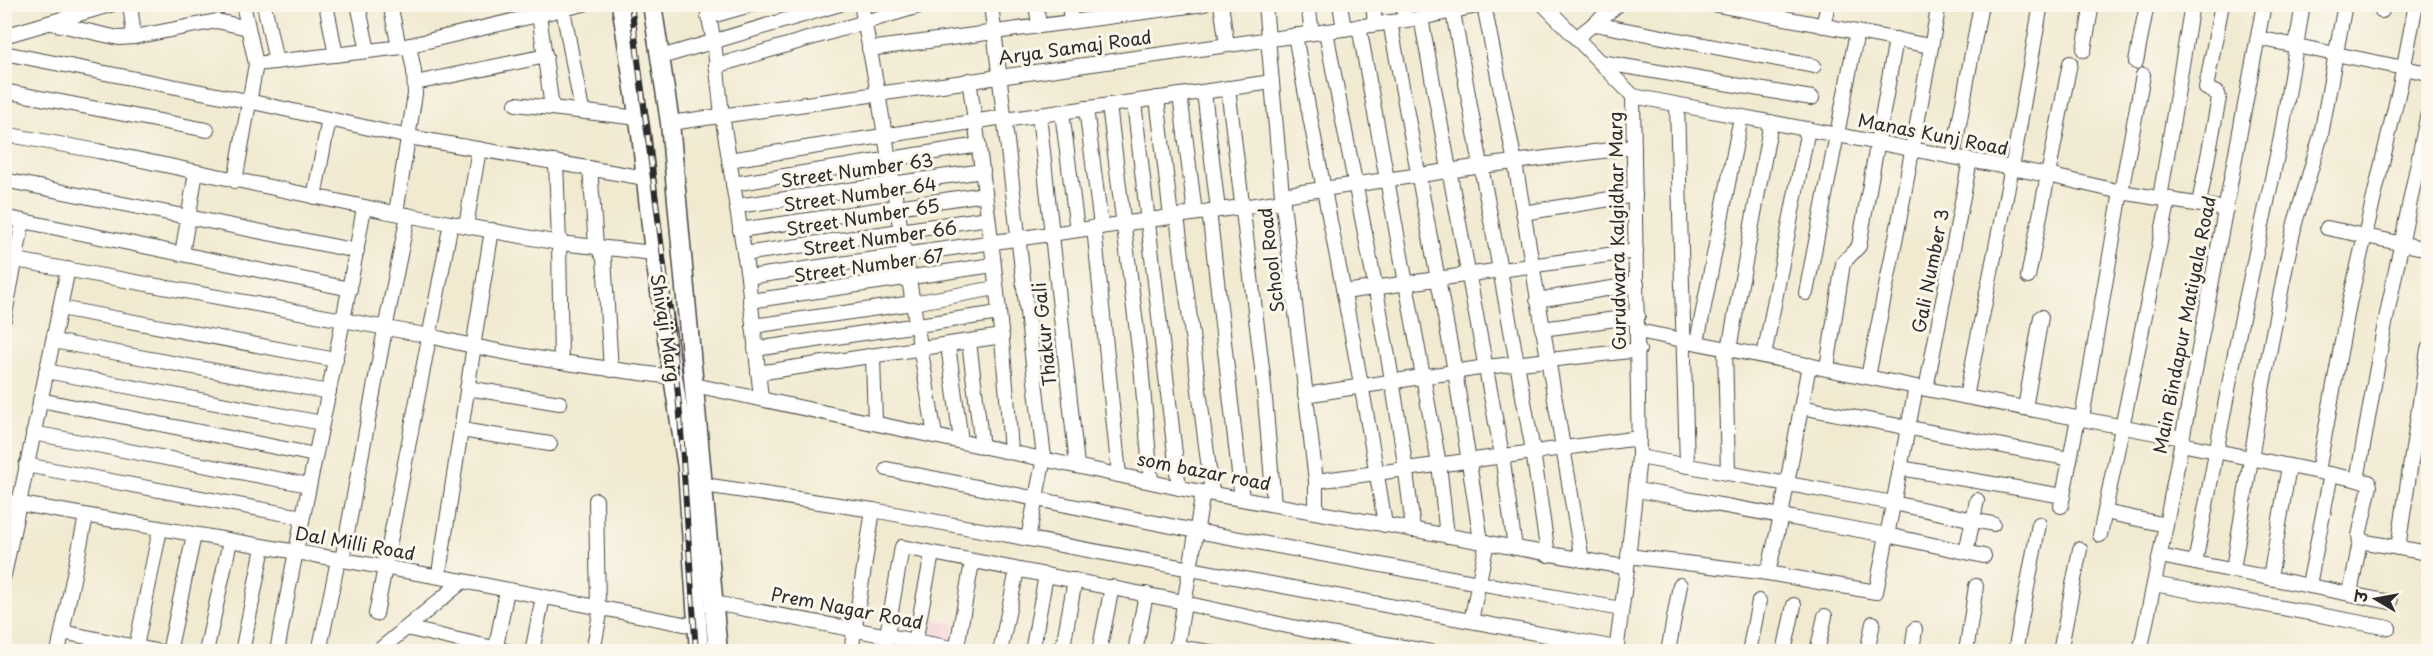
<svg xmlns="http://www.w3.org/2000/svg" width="2433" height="656" font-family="'Playpen Sans','Playpen Sans Deva',sans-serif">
  <rect width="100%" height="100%" fill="#fbf7ec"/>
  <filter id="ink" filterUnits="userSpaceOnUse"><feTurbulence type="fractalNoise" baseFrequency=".0167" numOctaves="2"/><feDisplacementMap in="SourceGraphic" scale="12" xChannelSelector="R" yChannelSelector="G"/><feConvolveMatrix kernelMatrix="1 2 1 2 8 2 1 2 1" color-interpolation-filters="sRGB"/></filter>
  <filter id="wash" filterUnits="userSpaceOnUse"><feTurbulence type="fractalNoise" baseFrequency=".008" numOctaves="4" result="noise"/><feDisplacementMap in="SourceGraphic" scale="24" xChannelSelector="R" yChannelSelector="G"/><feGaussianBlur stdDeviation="1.35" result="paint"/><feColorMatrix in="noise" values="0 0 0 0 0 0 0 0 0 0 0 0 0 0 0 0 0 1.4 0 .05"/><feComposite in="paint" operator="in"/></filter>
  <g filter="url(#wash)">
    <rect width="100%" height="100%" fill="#f1ead1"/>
    <path fill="#f6cfd6" d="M922,617l34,6 -3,17 -34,-6z"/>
  </g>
  <g filter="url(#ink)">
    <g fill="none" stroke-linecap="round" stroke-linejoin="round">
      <defs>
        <g id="minor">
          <path d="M130,4l4,33"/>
          <path d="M264,4l12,58"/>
          <path d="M326,4l10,51"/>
          <path d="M358,4l10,47"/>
          <path d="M390,4l9,43"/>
          <path d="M706,4l8,38 8,73 26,162 13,121"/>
          <path d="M861,4l17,89 57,343"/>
          <path d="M991,4l53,454 -16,80"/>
          <path d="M1036,4l3,21"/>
          <path d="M1069,4l2,17"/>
          <path d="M1221,4l6,41"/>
          <path d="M1265,4l17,191 34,286v30"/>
          <path d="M1308,4l4,29"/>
          <path d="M1340,4l4,25"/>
          <path d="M1373,4l2,20"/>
          <path d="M1403,4l2,16"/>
          <path d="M1543,4l90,92 6,361 -12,111"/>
          <path d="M1712,4l218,42"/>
          <path d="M1484,5l31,158 67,397"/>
          <path d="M563,9l19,102"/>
          <path d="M2382,11l1,-7"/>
          <path d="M1453,12l80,439 15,104"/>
          <path d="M539,14l13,94"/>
          <path d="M708,17l46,-13"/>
          <path d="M1421,18l81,437 13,93"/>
          <path d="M1390,22l65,349 26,170"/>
          <path d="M51,23l68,15 15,-1 83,-16 31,7"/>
          <path d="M1595,24l219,42"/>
          <path d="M1359,26l80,438 8,72"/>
          <path d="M1823,26l5,-22"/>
          <path d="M1326,31c30,166 69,331 87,499"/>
          <path d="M1295,35c29,164 65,326 90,490"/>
          <path d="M4,36l109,-32"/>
          <path d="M1576,38l43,-34"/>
          <path d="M2258,38l170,35"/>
          <path d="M869,49l335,-45"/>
          <path d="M2084,50l8,-46"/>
          <path d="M4,53l258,51 147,33 236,41"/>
          <path d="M661,57l179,-53"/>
          <path d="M1600,62l212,36"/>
          <path d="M2136,62l11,-58"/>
          <path d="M256,64l146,-17 182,-43"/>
          <path d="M716,66l210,-62"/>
          <path d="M969,80c19,124 34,248 42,372"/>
          <path d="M415,83l131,-27"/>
          <path d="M1228,88l35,288 11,128"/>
          <path d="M4,91l203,39"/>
          <path d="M1204,92l14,118"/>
          <path d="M1180,95l15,118"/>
          <path d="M1633,96l415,79 73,17 105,17"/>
          <path d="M1157,98l14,119"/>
          <path d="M1134,102l45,386"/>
          <path d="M516,104l123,14"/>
          <path d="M1109,105l32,260 10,116"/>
          <path d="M1677,105l10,361"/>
          <path d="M1086,108l15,118"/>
          <path d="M1062,112l15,118"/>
          <path d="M1039,115l38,350"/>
          <path d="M1005,120l267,-38"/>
          <path d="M670,123l751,-105 65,-14"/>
          <path d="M4,134l94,17 286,60 175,32 95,10"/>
          <path d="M1953,157l28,-153"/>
          <path d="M729,160l275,-43"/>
          <path d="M556,162l3,81 2,119"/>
          <path d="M590,168l6,77 8,13 7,112"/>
          <path d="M4,180l353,71"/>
          <path d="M235,181l21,-117 -13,-60"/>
          <path d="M733,184l246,-39"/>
          <path d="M1282,195l200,-29 152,-19"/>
          <path d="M314,197l15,-78"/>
          <path d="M2160,198l32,-194"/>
          <path d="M2199,204l20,-106 -1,-4 -12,-6 16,-84"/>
          <path d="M737,206l246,-35"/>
          <path d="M1209,211l33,288"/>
          <path d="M396,213l19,-119 -1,-23 -5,-26"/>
          <path d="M1523,213l112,-18"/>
          <path d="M1177,216l35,277"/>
          <path d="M4,217l346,72"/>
          <path d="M466,226l13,-77"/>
          <path d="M1094,227l25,248"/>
          <path d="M2327,228l101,21"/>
          <path d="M740,230l245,-36"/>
          <path d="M182,254l14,-82"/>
          <path d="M744,254l244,-36"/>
          <path d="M16,260l414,76c79,20 161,31 243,41"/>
          <path d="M748,277l535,-76"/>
          <path d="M2028,277l42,-214"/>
          <path d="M1344,292l292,-41"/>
          <path d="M1806,293l51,-261"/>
          <path d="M1537,300l100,-16"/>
          <path d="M750,301l243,-36"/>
          <path d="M60,308l276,52"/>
          <path d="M4,319l19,-98"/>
          <path d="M753,326l160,-23 83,-15"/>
          <path d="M1542,329l96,-13"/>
          <path d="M1638,331l328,66 216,41"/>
          <path d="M53,341l276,51"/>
          <path d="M969,342l13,105"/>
          <path d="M1697,342l44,-225"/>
          <path d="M948,345l13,96"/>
          <path d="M473,347l19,-117"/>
          <path d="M1725,348l3,125"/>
          <path d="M755,349l244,-36"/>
          <path d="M1729,349l42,-227"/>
          <path d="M1764,356l44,-227"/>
          <path d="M873,357l2,66"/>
          <path d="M1827,368l16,-105 16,-17 37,-207"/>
          <path d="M46,371l276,52"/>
          <path d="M758,373l244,-37"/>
          <path d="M1868,377l30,-150 41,-223"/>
          <path d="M694,385l485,103 445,79 3,2 -11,83"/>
          <path d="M467,388l93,15"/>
          <path d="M1926,389l44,-229"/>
          <path d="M1305,395l181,-28 153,-17"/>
          <path d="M1966,397l48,-240 27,-153"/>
          <path d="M40,400l275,55"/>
          <path d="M1801,407l269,52"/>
          <path d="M2025,408l16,-91"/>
          <path d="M2082,418l39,-226 22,-117"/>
          <path d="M461,430l89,14"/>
          <path d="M33,433l276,52"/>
          <path d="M2181,444l188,38 1,4 -11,50 1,5 68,12"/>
          <path d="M1639,457l254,46 100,21"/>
          <path d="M26,465l276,52"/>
          <path d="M1900,468l163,28"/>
          <path d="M887,469l309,62 425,78"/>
          <path d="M2318,471l31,-167 51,-218 16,-82"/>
          <path d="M2357,480l26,-146 45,-221"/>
          <path d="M1316,481l323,-43"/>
          <path d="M695,486l9,-1 169,25 743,138"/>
          <path d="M1637,490l250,45 97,21"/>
          <path d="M596,500l2,107"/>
          <path d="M4,501l459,80 236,46"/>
          <path d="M2061,506l17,-88"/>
          <path d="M2105,512l61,13"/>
          <path d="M2100,535l69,-337"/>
          <path d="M2398,548l30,-199"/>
          <path d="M1966,552l11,-52"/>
          <path d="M1628,556l140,17 108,19 40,-205"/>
          <path d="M2160,556l230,46"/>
          <path d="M342,560l43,-231 23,-114"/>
          <path d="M2195,563l45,-236 41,-190 22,-133"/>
          <path d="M2233,570l30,-185 24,-125 8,-37 26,-88 24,-131"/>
          <path d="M439,573l34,-221"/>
          <path d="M1768,573l13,-57 28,-151"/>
          <path d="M4,575l64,-306"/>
          <path d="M2270,578l19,-112"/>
          <path d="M2154,584l235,44"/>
          <path d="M2309,585l22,-111"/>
          <path d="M2350,594l10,-53"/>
          <path d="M714,603l259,49"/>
          <path d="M1184,603l122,27 125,22"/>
          <path d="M376,614l75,-391"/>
          <path d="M1471,621l16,-79"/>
          <path d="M406,628l105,24"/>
          <path d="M62,632l99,20"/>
          <path d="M1176,647l34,5"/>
          <path d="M58,652l28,-136"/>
          <path d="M135,652l25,-123"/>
          <path d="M169,652l25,-117"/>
          <path d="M206,652l24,-111"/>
          <path d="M242,652l21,-105"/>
          <path d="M277,652c26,-149 62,-296 87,-445"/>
          <path d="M319,652l19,-92"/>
          <path d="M377,652l86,-71"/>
          <path d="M495,652l12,-62"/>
          <path d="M532,652l11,-55"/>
          <path d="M593,652l8,-44"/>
          <path d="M851,652l22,-142"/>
          <path d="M884,652l18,-105 282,55"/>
          <path d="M913,652l19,-98"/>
          <path d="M956,652l15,-84 4,-5"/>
          <path d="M1000,652l17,-82"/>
          <path d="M1032,652l14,-77"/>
          <path d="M1062,652l13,-72"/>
          <path d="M1099,652l13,-65"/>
          <path d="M1135,652l11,-58"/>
          <path d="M1176,652l27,-160"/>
          <path d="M1668,652l12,-67"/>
          <path d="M1749,652l10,-51"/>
          <path d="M1784,652l10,-47"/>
          <path d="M1817,652l8,-36"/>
          <path d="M1867,652l6,-29"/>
          <path d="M1912,652l3,-23"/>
          <path d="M1966,652l10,-66"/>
          <path d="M2015,652l24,-128"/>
          <path d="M2060,652l20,-103"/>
          <path d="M2140,652l26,-127 98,-521"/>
        </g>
        <g id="major">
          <path d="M621,4l20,130 13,119 33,215 12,184"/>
          <path d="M652,4l18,119 48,529"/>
        </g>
      </defs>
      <use href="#minor" stroke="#494844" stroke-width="16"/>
      <use href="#major" stroke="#494844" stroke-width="21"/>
      <use href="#minor" stroke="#fff" stroke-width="14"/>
      <use href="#major" stroke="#fff" stroke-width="18"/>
      <defs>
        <path id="rail" d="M631,4l39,309 10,102 16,237"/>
      </defs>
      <use href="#rail" stroke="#2b2b2b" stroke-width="6"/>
      <use href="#rail" stroke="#fbf7ec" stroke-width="4" stroke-dasharray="11" stroke-linecap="butt"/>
    </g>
  </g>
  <g text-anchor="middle" stroke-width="6" stroke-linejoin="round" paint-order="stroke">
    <g font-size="18" fill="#2b2b2b" stroke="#fbf7ec">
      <text transform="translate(1075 48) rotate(-8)" y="6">Arya Samaj Road</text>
      <text transform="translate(1933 135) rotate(11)" y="6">Manas Kunj Road</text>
      <text transform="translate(857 171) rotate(-8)" y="6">Street Number 63</text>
      <text transform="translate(860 195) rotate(-8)" y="6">Street Number 64</text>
      <text transform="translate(863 218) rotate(-9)" y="6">Street Number 65</text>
      <text transform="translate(1618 231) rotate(-91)" y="6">Gurudwara Kalgidhar Marg</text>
      <text transform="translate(880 239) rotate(-8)" y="6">Street Number 66</text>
      <text transform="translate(1272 260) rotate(-97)" y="6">School Road</text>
      <text transform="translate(869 266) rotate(-8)" y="6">Street Number 67</text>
      <text transform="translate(1931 271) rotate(-79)" y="6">Gali Number 3</text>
      <text transform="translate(2185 325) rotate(-79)" y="6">Main Bindapur Matiyala Road</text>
      <text transform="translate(665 328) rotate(81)" y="6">Shivaji Marg</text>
      <text transform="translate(1045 334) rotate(-96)" y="6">Thakur Gali</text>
      <text transform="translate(1204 472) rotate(11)" y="6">som bazar road</text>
      <text transform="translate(355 544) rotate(10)" y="6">Dal Milli Road</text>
      <text transform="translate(847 609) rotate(11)" y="6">Prem Nagar Road</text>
    </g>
  </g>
  <rect width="2433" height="656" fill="none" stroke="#fbf7ec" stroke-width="24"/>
  <g transform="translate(2376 599) rotate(280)" stroke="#fbf7ec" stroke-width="4.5" paint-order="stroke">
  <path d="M0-4.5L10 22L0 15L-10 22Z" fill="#2b2b2b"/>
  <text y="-9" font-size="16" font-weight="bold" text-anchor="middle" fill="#2b2b2b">उ</text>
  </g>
</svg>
